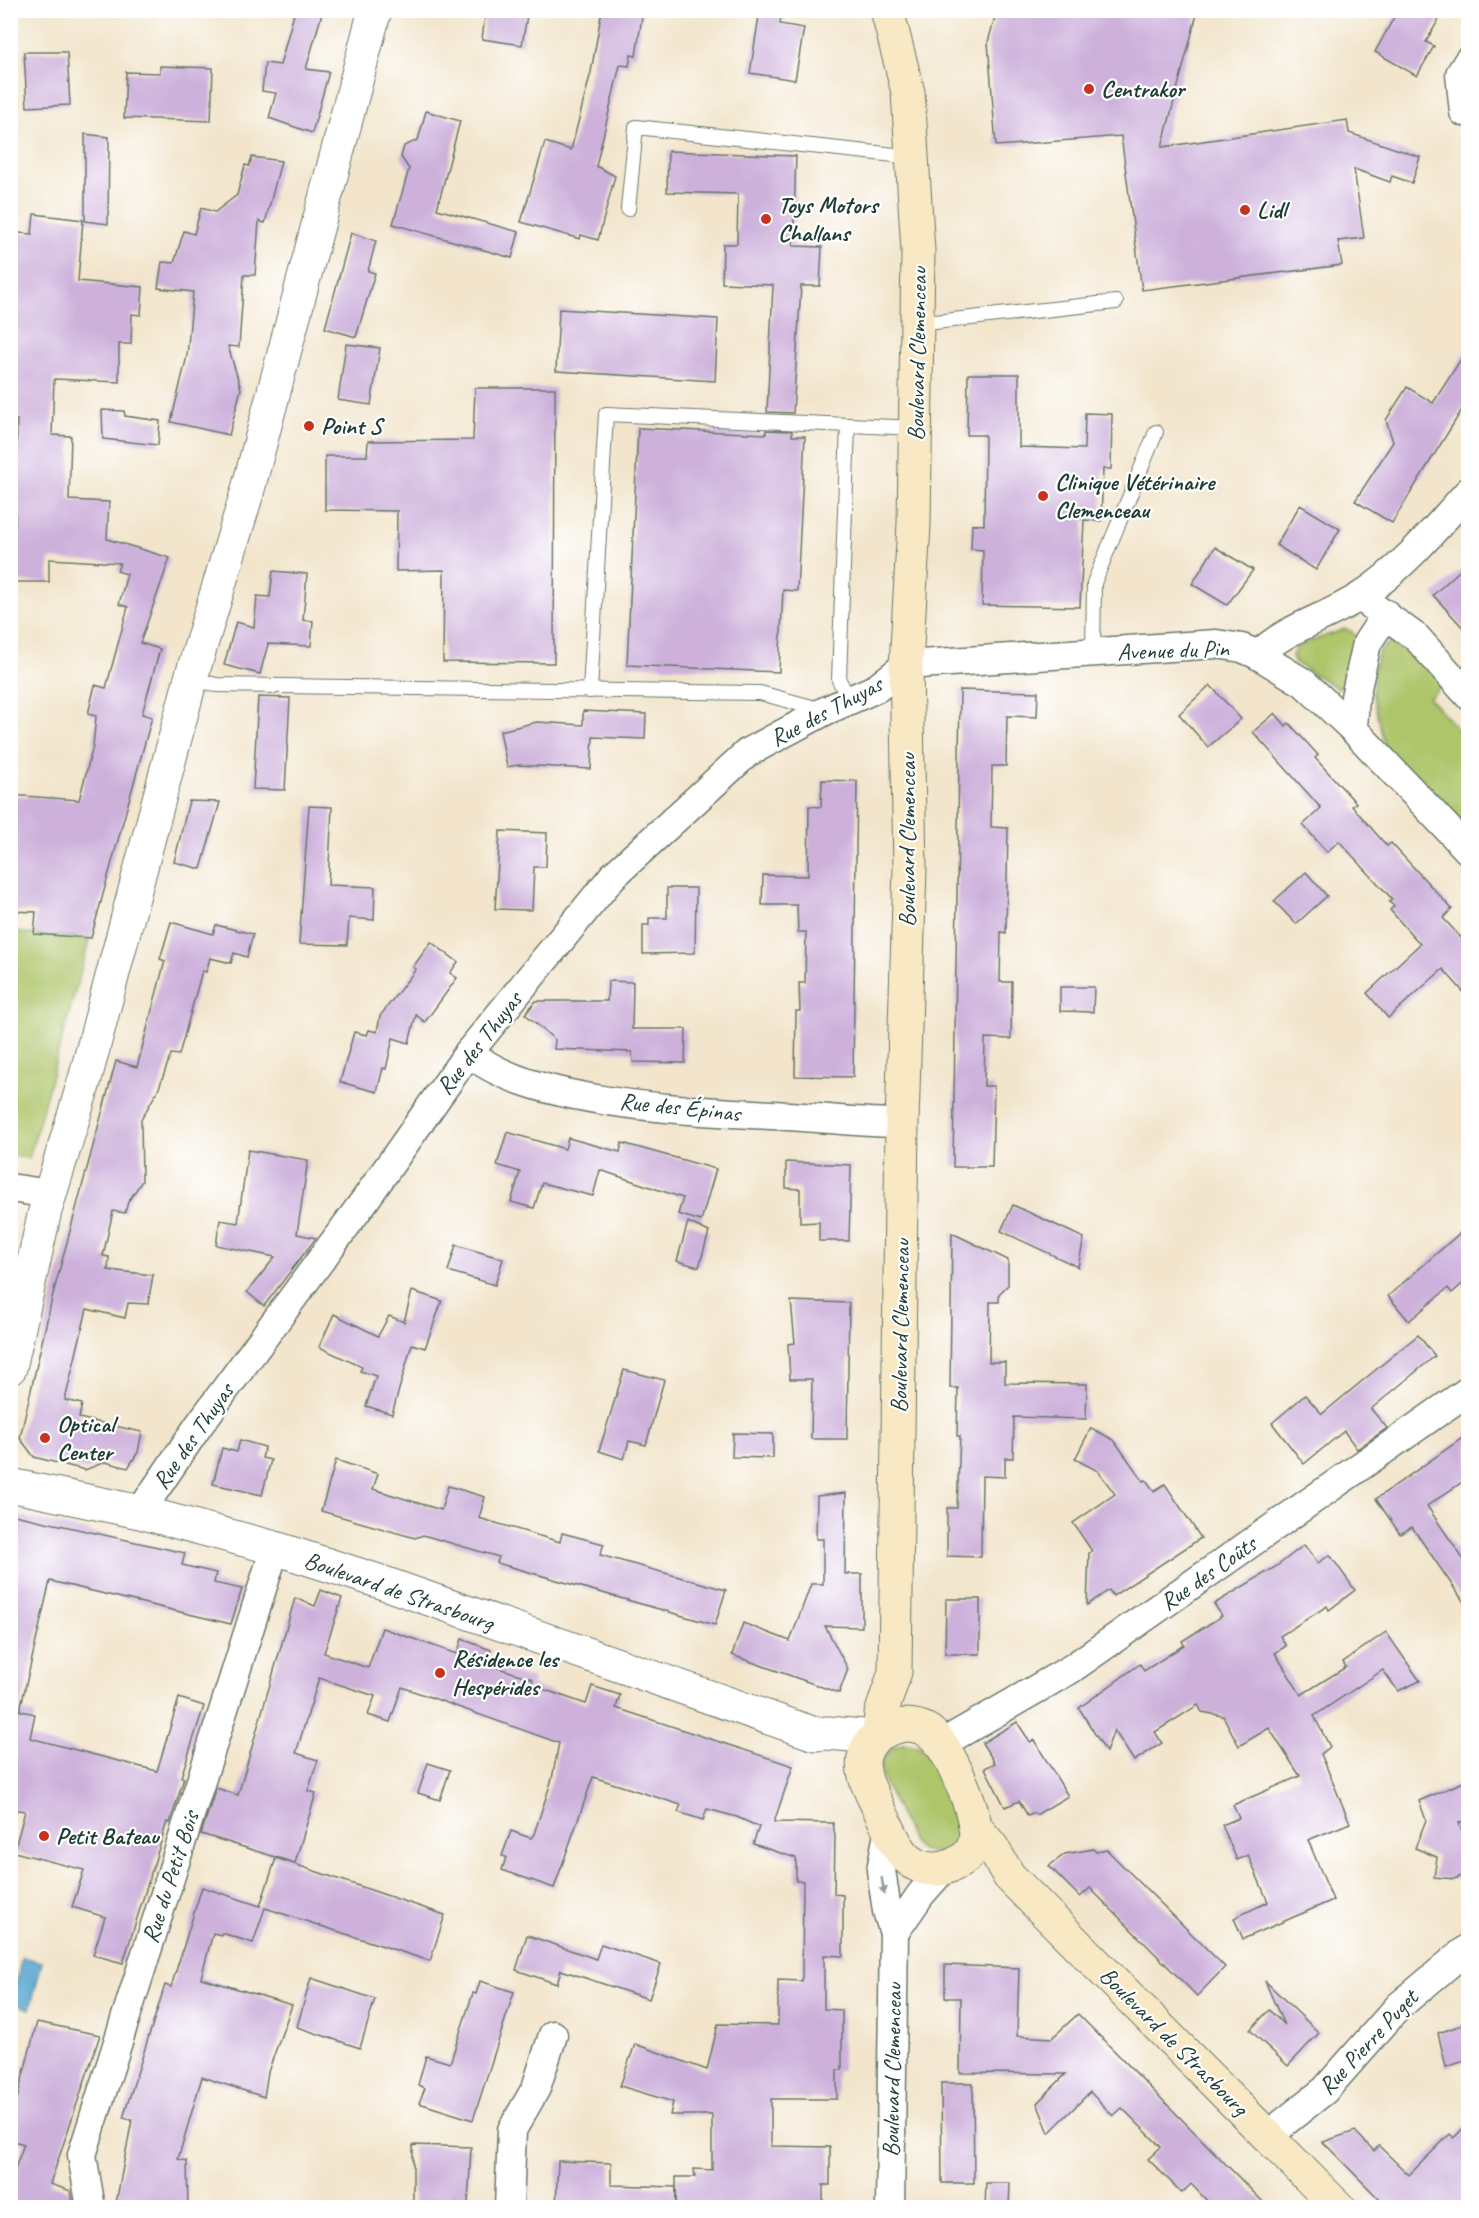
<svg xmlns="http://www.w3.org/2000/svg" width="1479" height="2218" font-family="Caveat,sans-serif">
  <rect width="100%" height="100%" fill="#fff"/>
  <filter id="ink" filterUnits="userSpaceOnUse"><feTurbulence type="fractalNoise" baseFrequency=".0167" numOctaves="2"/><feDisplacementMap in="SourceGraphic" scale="12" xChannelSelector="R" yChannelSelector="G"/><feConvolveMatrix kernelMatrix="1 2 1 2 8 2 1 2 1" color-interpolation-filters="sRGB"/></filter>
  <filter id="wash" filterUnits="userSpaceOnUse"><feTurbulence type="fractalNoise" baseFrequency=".008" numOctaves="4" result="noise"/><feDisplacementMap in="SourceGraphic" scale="24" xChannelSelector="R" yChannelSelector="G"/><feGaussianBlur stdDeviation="1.35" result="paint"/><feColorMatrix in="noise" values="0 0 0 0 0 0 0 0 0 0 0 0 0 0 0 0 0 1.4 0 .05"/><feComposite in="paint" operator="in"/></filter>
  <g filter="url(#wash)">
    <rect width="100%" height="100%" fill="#f2e5cc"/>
    <g fill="#aec56a" stroke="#66814f" stroke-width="1.5">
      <path d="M1345,629l6,2 6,7 -13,48 -7,2 -43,-26 -2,-6 5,-10z"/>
      <path d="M1405,641l40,42 -16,15 39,43v86l-16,-8 -67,-72 -12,-49v-28l6,-19 11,-9z"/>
      <path d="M10,932l61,5 18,4 -60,217 -18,-2z"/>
      <path d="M903,1744c9,0 19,2 25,9 10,14 32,65 30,81 -4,19 -32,25 -44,10 -5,-7 -8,-17 -12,-25 -8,-18 -24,-40 -20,-59l12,-13z"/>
    </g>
    <path fill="#54a4ce" stroke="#3a7081" stroke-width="1.5" d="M22,1957l20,5 -12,47 -19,-6z"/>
    <g id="blocks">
      <g fill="#cdb1db">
        <path d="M295,10h28l-17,59 23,3 -17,61 -43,-15 7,-25 -14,-2 3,-28 15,2z"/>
        <path d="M486,10h42l-6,35 -40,-6z"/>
        <path d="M602,10h41l-7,46 -5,-1 -2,11 -9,-1 -24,101 19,10 -17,64 -17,-5 -1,4 -59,-17 24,-80 26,8 20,-78z"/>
        <path d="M760,10h22l-2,14 24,4 -9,52 -45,-7z"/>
        <path d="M997,10h201l-36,137 185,-27 2,13 71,24 -8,26 -20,-7 -2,6 -36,-13 10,69 -26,3 4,24 -200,25 -21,-154 -125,10 -8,-104z"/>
        <path d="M1398,10h46l-18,32 8,4 -17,30 -42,-24z"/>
        <path d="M24,52h43l3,53 -43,2z"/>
        <path d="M160,66l53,2 -2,53 -87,-3 2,-46 34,1z"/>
        <path d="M426,111l34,10 -23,88 82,23 -7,26 -119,-34 16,-55 -8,-12 3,-11 14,-6z"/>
        <path d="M85,134l24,3 -1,87 -23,-3z"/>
        <path d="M668,151l128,5 -3,90 29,1 -2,39h-19l-8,127 -26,-1 6,-127 -51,-2 1,-39h14l1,-50 -71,-2z"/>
        <path d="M252,157l29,4 -16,62 -6,-2 -4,54h-11l-5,72 -11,-1 13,43 -12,46 -58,-13 16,-66 6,-64 -35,-4 4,-26 12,1 10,-32 10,3 7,-26 14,4 22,-17 8,-30 4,1z"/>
        <path d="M34,214l49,6 -5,61 65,6 -2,28 -9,-1 -1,30h-12v38l-65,-3 -2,56 19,1 -2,64 40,2 -2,37 63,19 -30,85 20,6 -18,65 10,3 -61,221 -57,-4 2,-22 -26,-1v-116l69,5 14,-54 3,-30 -8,-2 7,-29 11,3 22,-81 -9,-3 8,-30 -10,-3 3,-8 -71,-4v23h-39v-54h5l2,-108h-7v-145h5l3,-42 14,1z"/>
        <path d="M351,233l25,8 -8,30 7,2 -19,64 -31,-9z"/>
        <path d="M559,309l159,10 -3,62 -159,-10z"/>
        <path d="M346,344l34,4 -9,57 -33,-5z"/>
        <path d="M1468,348v52l-76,123 -37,-22 38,-59 -7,-22 21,-33 26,16z"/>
        <path d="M968,374h51v73l65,2 1,-36 27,1 -1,55h-8l-2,52 -17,-1 -4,87 -98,-2 1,-55 -12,-1 1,-25 12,1 1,-90h-18z"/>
        <path d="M475,388h80l-1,275 -111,-1 1,-92 -48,1 1,-60 -72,-1v-54h42l1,-15 105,-1z"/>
        <path d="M102,410l22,1 1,5 35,5 -2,24 -55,-6z"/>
        <path d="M638,428l128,6v-4l26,1v5h13l-8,155 -14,-1 -4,82 -152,-7z"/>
        <path d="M1300,505l40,24 -24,41 -40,-25z"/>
        <path d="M1215,547l38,23 -26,35 -35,-21z"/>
        <path d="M1468,563v70l-35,-38z"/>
        <path d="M273,571l34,3 -4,46 10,1 -2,25 -43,-2 -8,30 -36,-9 12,-43 18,5 3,-31 13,1z"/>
        <path d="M1210,685l31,34 -33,28 -29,-33z"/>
        <path d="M960,690l78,2 -1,25 -30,-1 -1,50h-14l-1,61 17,1 -2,105 -5,-1 -1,50h12l-1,57 -26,-1 -1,48h10l-2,81h-39z"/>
        <path d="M258,697l32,1 -5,92 -32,-1z"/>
        <path d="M583,711l63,3 -1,25 -52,-2 -2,32 -73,-4 -11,2 -7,-36 37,-9 46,3z"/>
        <path d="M1275,713l11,13 3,-3 29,32 -3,3 41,45 -4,3 35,40 4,-3 61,66 -9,9 25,27v52l-25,-28 -55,49 -21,-25 53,-49 -30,-34 4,-4 -5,-4 3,-3 -53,-58 -12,11 -24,-27 18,-17 -68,-76z"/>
        <path d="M822,780l35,1 -4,296 -58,-1 1,-65h4l-1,-28h6l1,-51h-8l-1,-27h-35l1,-30 45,1 1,-70 12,1z"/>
        <path d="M189,801l31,1 -19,67 -27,-7z"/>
        <path d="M309,806l23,1 -4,78 47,2 -1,33 -25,-2 -2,27 -48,-1z"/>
        <path d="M500,831l47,2 -1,34h-12l-2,43 -37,-1z"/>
        <path d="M1306,872l21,24 -31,28 -22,-23z"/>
        <path d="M667,888h29l-1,65 -52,1v-29h6v-7h18z"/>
        <path d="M171,922l42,12 3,-9 37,9 -6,23 -13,-4 -3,10 -21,-5 -4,14 -4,-1 -23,84 -8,-1 -12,34 -18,32 1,61 -14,21 -3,11 -12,-2 -10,45 6,1 -1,13 45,5 -5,29 -20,-1 -3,15 -38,-9 -22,91 17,4 -3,14 63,14 -4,20 -10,16 -23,-6 -20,8 -51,-13 -14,-19 33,-144 63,-233 21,6 28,-106 -5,-2z"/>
        <path d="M431,942l27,20 -8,11 7,5 -32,44 -9,-7 -7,28 -16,-5 -7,31 -3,-1 -6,24 -37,-10 14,-50 13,3 2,-5 8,2 3,-16 36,-47 -3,-2z"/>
        <path d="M608,981l25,1 -1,47h54l-1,34 -52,-1 -1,-10 -78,-3 1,-9 -30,-26 11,-13h71z"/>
        <path d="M1060,987h34l-1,25 -33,-1z"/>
        <path d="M507,1132l58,17 3,-11 52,14 2,-9 94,26 -15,52 -23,-7 5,-16 -83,-28 -7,26 -51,-13 -8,25 -23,-6 9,-30 -23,-7z"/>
        <path d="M248,1150l60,10 -11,74 19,4 -52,68 -17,-14 28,-35 -59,-12 4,-25 18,3z"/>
        <path d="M786,1162l65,3 -2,76h-30v-19l-19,1v-34l-14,-1z"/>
        <path d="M1013,1205l71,33 -6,29 -77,-36z"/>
        <path d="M688,1222l21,10 -10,35 -22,-6z"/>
        <path d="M1468,1226v53l-16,14 -4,-5 -39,33 -21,-25z"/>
        <path d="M952,1233l56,27v25l-9,9v8h-9l-1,60h16v21l82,1 -1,35 -72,-2 -1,41h-8v19l-23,-1 -1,81 -34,-1v-48h10l3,-72h-3l1,-48h-8z"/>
        <path d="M456,1245l47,14 -8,26 -47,-14z"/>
        <path d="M412,1291l30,10 -17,47 -13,-4 -20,70 -26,-8 10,-30 -16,-5 2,-4 -43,-20 15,-33 44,22 11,-20 15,6z"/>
        <path d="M791,1301l58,2 -2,136h-36l1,-60h-22l-2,-35 7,-1z"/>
        <path d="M1418,1335l17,21 -64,53 16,19 -30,21 -13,-18 -40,33 -32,-41 33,-28 17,19z"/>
        <path d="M624,1370l40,10 -18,65 -17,-4 -5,18 -25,-8z"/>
        <path d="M1091,1428l23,12 29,41 3,-1 8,11 11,-7 36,54 -88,58 -4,-6 -22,15 2,-52 3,-2 -19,-28 42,-29 -17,-23 -23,-12z"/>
        <path d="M733,1433l40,1v24l-41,-1z"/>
        <path d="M1468,1434v44l-41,28 41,60v42l-56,-81 -12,7 -24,-35z"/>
        <path d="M240,1440l25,7 -3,11 9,2 -9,35 -49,-11 9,-36 15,4z"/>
        <path d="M336,1460l42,14 -5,15 68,21 7,-24 37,11 -6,21 81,24 2,-9 42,11 -4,11 126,35 -11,35 -218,-62 2,-6 -76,-22 -8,3 -94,-27z"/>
        <path d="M846,1493l-1,81h17v53l-37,-1 23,43 -9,24 -107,-38 11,-32 47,18 21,-57h12v-45h-7l1,-43z"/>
        <path d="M10,1514l175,39 -3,12 34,8 -2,10 28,6 -11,35 -181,-43 -30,129h-3l18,4 -5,24 127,33 22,-73 25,8 -23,71 3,1 -14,45 -3,-1 -44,141 -30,-8 12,-38 -33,-10 12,-37 -70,-18 11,-41 -15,-2z"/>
        <path d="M1304,1545l14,18 12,-8 25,35 -26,20 -2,-4 -47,30 6,10 -11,7 26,42 45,-28 -3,-5 43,-30 34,49 -22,10 -15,-21 -69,46 16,31 -9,7 29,69 -42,17 25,60 -90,39 -9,-21 34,-16 -20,-47 -11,5 -15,-35 17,-7 -6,-13 67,-29 -31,-48 -30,18 -16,-30 -21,-4 -4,-7 -43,27 7,11 -28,18 -20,-31 -8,22 -27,-44 61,-44 4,7 40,-26 -2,-4 40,-25 -8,-12 63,-38z"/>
        <path d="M321,1590l21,8 -18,55 44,15 14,-40 75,26 5,-15 29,11 -5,14 47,15 -2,6 55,19 6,-18 28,9 -4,13 177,58 -19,56 59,1 2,13 -1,58 9,1v61l-19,-1v54l18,1v60h-5v29h-66v47l59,1v38h-7v23h-147v-31h19l-1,-8 18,1v-55h-42l3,-13 -53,-16 15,-42 72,26 11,-46 60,1v-45l24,1 1,-100h-7v-23l-43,-14 6,-17 -22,-10 -30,-8 -4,11 -25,-8 3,-7 -88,-28 -39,111 -52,-18 4,-13 -4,-1 9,-25 20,7 3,-4 18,-55 7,-36 -157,-56 -12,35 -22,-7 7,-19 -56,-18 -23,75 22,7 -10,31 8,2 -21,70 -94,-29 15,-46 22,7 57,-197 20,8z"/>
        <path d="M946,1599h34v55h-35z"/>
        <path d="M1017,1722l13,20 4,-2 34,56 -32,19 -2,-2 -6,3 -9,-15 -14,6 -20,-39 10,-5 -13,-20z"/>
        <path d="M428,1763l22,7 -10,30 -22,-7z"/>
        <path d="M1468,1780v39l-9,4 9,24v26l-14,6 -20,-2 3,-20 -22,-9 11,-28 -7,-19z"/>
        <path d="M1093,1849l3,3 11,-2 118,117 -28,29 -107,-108 -10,9 -31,-31 16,-12z"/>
        <path d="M276,1858l169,57 -15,46 -165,-53 -12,35 -31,-10 -1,2 -8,-2 -12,45 91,27 -24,67 -4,25 -62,-20 -24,82 9,2 1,47h-73l17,-88 -9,-2 42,-133 6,2 31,-100 58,19z"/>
        <path d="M527,1935l69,24 5,-15 60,20 -12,35 -88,-29 -4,14 -41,-14z"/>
        <path d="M945,1965l74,3 -2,68 35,2 26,-24 191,194h-55l-23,-24 -9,9 -34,-34 13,-12 -39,-39 -9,8 -23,-24 -41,41 -12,-30 29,-29 -106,-1 1,-75h-16z"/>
        <path d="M311,1978l64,21 -15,49 -63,-21z"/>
        <path d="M480,1981l34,11 -41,128 -54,-17 6,-15 -7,-3 8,-29 24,7 23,-70 3,1z"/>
        <path d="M1265,1981l54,52 -31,33 -38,-36 19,-20 15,15z"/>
        <path d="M37,2022l63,13 -50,149 21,7 3,17h-64v-26l14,-38 -14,-4v-43l7,2z"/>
        <path d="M1468,2023v37l-22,7 -8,-34z"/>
        <path d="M941,2083h32l1,100h-32z"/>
        <path d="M1468,2123v85h-80l-65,-66 32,-11 19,20 5,-5 30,29 41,-41 4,4z"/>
        <path d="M413,2145l58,2 -3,57 -55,-1z"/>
        <path d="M558,2161l53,2v22l65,2v21h-120z"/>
        <path d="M986,2183h24l-1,25h-24z"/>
      </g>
    </g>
  </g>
  <g filter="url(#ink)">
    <use href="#blocks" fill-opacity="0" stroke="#697869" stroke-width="1.5"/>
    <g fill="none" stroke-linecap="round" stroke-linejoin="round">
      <defs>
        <g id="service">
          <path d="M628,209l8,-82 277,30"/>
          <path d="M917,324l199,-22"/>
          <path d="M848,425l-9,255 10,20"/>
          <path d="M1093,653l1,-70 62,-151"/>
          <path d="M191,678l25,7 544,8 63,17"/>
          <path d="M590,691l16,-277 310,14"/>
        </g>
        <g id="minor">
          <path d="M1464,112l-4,-38 8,-13"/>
          <path d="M1360,597l57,41 51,57"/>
          <path d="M1258,655c30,-29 70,-37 104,-60 41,-27 73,-66 106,-103"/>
          <path d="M1353,729l2,-32 12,-54 19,-29"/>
          <path d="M469,1052c61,55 236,59 319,64 38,2 76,7 114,7"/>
          <path d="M10,1188l40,6"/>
          <path d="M140,1512l59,-87 166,-225 104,-148 144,-176 134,-123 78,-42 52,-23 29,-23 310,-21 26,4 16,7 46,28 49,46 115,121"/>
          <path d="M941,1744l130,-75 397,-278"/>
          <path d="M889,1828l-8,42 6,41 7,22 27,-39 23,-26"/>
          <path d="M1267,2136l58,-46 74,-84 69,-58"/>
          <path d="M91,2208l-9,-53 193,-607"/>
          <path d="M509,2208l3,-78 24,-42 17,-53"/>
          <path d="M890,2208l4,-275"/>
        </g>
        <g id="tertiary">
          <path d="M10,1368l35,-157 40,-132 106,-401 56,-185 128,-483"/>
          <path d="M10,1485l130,27 135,36 103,33 437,153 13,-1 47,4"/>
        </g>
        <g id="secondary">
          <path d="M904,1725c11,0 21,2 29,10 17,16 39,68 42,91 2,11 0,22 -8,30 -8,7 -19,12 -29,13 -35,2 -44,-30 -57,-56 -8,-18 -23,-40 -16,-60 6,-18 22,-24 39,-28z"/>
          <path d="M879,1734l2,-20 14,-42 7,-549 8,-255 -4,-203 8,-141 4,-273 -10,-159 -21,-82"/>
          <path d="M975,1827l17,20 17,29 330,332"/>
        </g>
      </defs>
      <use href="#service" stroke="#697869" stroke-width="16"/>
      <use href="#minor" stroke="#697869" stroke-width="31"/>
      <use href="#tertiary" stroke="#697869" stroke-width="35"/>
      <use href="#secondary" stroke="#697869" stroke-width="35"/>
      <use href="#service" stroke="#fff" stroke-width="14"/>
      <use href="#minor" stroke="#fff" stroke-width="28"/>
      <use href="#tertiary" stroke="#fff" stroke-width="33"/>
      <use href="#secondary" stroke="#f8e8c3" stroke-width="33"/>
    </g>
    <defs><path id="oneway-solid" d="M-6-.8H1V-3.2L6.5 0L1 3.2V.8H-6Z" transform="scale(1.5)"/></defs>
    <use fill="#8f9e9a" href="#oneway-solid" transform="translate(883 1886) rotate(81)"/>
  </g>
  <g fill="#c8321e" stroke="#fff" stroke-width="2">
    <circle cx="1089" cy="89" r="6"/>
    <circle cx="1245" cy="210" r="6"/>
    <circle cx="766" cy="219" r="6"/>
    <circle cx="309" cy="426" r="6"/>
    <circle cx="1043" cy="496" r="6"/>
    <circle cx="45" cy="1438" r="6"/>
    <circle cx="440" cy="1673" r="6"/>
    <circle cx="44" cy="1836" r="6"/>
  </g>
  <g text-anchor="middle" stroke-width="4.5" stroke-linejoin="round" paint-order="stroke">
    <g font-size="24" font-weight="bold" fill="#1f3d34" stroke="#fff" text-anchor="start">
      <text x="1101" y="97">Centrakor</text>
      <text x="778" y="213">Toys Motors<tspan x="778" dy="28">Challans</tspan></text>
      <text x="1257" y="218">Lidl</text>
      <text x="321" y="434">Point S</text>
      <text x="1055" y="490">Clinique Vétérinaire<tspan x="1055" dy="28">Clemenceau</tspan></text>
      <text x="57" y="1432">Optical<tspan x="57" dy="28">Center</tspan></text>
      <text x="452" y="1667">Résidence les<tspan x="452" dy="28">Hespérides</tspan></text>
      <text x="56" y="1844">Petit Bateau</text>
    </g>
    <g font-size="24" fill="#1f3d34" stroke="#fff">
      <text transform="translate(917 354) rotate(-89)" y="8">Boulevard Clemenceau</text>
      <text transform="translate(1173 650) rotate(-2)" y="8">Avenue du Pin</text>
      <text transform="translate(826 711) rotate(-28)" y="8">Rue des Thuyas</text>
      <text transform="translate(907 840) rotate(-90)" y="8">Boulevard Clemenceau</text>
      <text transform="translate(479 1043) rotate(-52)" y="8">Rue des Thuyas</text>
      <text transform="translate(680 1107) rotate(6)" y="8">Rue des Épinas</text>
      <text transform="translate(900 1326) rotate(-89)" y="8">Boulevard Clemenceau</text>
      <text transform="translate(193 1436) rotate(-55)" y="8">Rue des Thuyas</text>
      <text transform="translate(1208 1573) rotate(-35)" y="8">Rue des Coûts</text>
      <text transform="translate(399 1591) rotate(19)" y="8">Boulevard de Strasbourg</text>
      <text transform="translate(170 1877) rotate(-72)" y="8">Rue du Petit Bois</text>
      <text transform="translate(1174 2041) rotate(45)" y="8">Boulevard de Strasbourg</text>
      <text transform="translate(1368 2042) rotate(-47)" y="8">Rue Pierre Puget</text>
      <text transform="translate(892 2070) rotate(-89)" y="8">Boulevard Clemenceau</text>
    </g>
  </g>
  <rect width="1479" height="2218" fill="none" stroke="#fff" stroke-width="36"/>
</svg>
